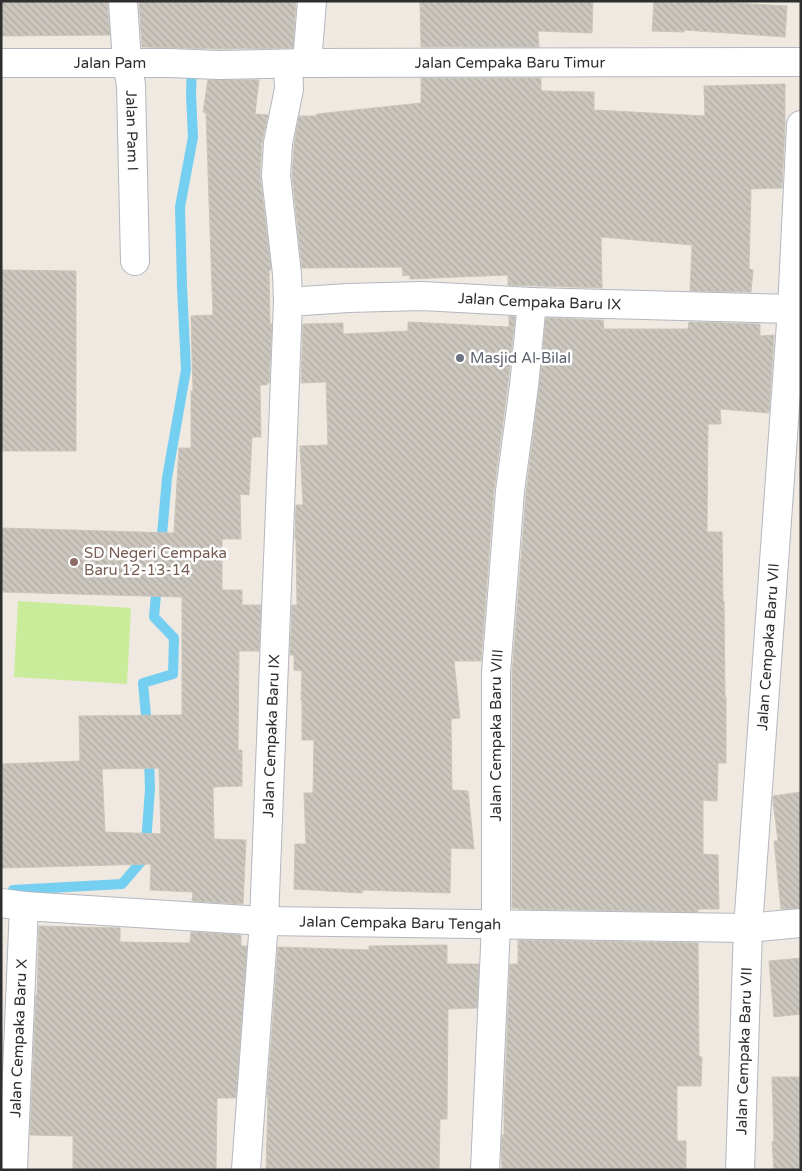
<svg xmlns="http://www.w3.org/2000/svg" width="802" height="1171" font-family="'Varela Round',sans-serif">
  <defs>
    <pattern id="building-back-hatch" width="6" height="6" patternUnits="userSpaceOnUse" patternTransform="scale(1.25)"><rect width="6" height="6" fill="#cbc7bf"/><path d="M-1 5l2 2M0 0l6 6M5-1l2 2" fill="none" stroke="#afaba4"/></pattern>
  </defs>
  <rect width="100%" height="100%" fill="#efe9e1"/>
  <path fill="#c9ec9a" d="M18,601l113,7 -4,76 -113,-7z"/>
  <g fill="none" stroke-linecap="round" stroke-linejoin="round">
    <g stroke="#75cff0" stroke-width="10">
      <path d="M161,546l6,-68 19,-108 -4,-84 -2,-79 13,-70 -2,-42 1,-31"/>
      <path d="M147,727l-4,-44 30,-9 1,-36 -20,-21 3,-34"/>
      <path d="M12,902l1,-12 109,-6 23,-27 5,-68 -1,-33"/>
    </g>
  </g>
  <g fill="url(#building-back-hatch)" stroke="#cbc5ba" fill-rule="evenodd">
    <path d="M1,1h106l3,34 -109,1z"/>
    <path d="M139,1l69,2v-2h88l-3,47 -74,1 -77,-2z"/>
    <path d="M420,1h173l-1,32 -54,-2 1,16h-118z"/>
    <path d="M654,1h45l88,5 -2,31 -101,-7v2l-32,-1z"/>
    <path d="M421,78h120v13l53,1v18l111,6 -1,-30 81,-2v41l-3,63 -31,1 -2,80 4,1 -2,22 -61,-1 2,-46 -91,-8 1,51 -94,-3v-10l-98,4v-4l-7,1 -1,-9 -100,1 -10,-92 2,-31 5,-29h17l1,-2 104,-11z"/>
    <path d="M208,80h51l-4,34 13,1 -6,27 -2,33 11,94 -2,2 1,53h2l-3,59h-2v2h-7l1,52h-9l-3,58 -9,-1 1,45h-19v51h20v15h19l-2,46h-20l-1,99h4v36l-29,1 1,52 32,1 -3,64 -51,-3 1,-9 -43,-2 1,-26 -150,4v-104l79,-3 -1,-45 103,-1v-118l-181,-5v-64l173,5 5,-85h12v-57h2l-2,-75 22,-1 -7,-202 -3,-1zM159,768l2,66 -56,-2 -3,-63z"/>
    <path d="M1,270l75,1v180h-75z"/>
    <path d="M509,316l6,1 -7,67 -14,106 -13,171h-27l6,57 -9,1 1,71 16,1 6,58 -23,-1 -1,45 -87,-3 -1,3 -68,-4 1,-45h11l-2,-51h9l1,-53h-12v-40h-1l1,-29 -8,-1v-15h-4l2,-50h5l-1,-66h-1v-2l1,-32h7l-3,-59 28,-1 -2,-63 -25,1 2,-59 40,-1v11l65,-3v-9l101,5z"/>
    <path d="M546,318l57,2 1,9h84l1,-7 71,2v12l14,-1 -5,78 -49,-4 1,15h-13l-1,108h15l1,69h1l1,96h1v66h-8l-1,38 -14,-1v54l15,1 1,54h-21v3l-180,-3v-1h-6v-234l14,-181 13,-105z"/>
    <path d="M801,792v116l-20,1 -7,-68h4l-5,-40v-5z"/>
    <path d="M39,926l81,2v14l70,1 1,-11 50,3v11h6l-11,152h-19l-1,72h-143v-34l-43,-1 6,-140h1z"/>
    <path d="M518,940l180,3 1,113 3,1 -1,29h-24v55h9v29h-184l-1,-18 1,-17h2v-29l6,-142h8z"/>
    <path d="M447,945v19h32l-2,44 -29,1 -1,110h-7l-1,51h-173l2,-72h-1l11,-151 91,3v-4z"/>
    <path d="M801,958v56l-27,3 -5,-56z"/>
    <path d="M772,1077h29v93h-27l-2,-28 2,-1z"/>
  </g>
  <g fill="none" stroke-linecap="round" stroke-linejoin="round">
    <defs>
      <g id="street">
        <path id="s1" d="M123,1l4,62 4,22 4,176"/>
        <path id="s2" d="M1,63h169l49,2 88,-2 494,-1"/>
        <path d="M307,63l5,-62"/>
        <path d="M288,302l-1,-28 -11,-98 2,-33 11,-54 -1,-25"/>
        <path id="s3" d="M1,903l23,3 240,15 484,7 53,-5"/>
        <path id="s4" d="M13,1170l11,-264"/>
        <path id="s5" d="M246,1170l18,-249 24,-619 60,-4 74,-2 110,6 260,7"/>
        <path id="s6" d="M485,1170l11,-245v-252l14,-182 14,-105 8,-84"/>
        <path id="s7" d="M740,1170l8,-242 44,-619 9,-184"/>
      </g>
    </defs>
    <use href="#street" stroke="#b4b7c1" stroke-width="30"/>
    <use href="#street" stroke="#fff" stroke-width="28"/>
  </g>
  <circle fill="#6b7280" stroke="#fff" stroke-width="2" cx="460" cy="358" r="5"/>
  <circle fill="#8d6e63" stroke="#fff" stroke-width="2" cx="74" cy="562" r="5"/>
  <g text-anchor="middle" stroke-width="5" stroke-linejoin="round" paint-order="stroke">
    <g font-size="15" fill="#2e2e2e" stroke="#fff">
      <text dy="5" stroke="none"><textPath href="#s2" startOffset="109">Jalan Pam</textPath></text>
      <text dy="5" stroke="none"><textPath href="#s2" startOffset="509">Jalan Cempaka Baru Timur</textPath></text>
      <text dy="5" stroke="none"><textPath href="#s1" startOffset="130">Jalan Pam I</textPath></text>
      <text dy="5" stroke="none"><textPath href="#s5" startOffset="1121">Jalan Cempaka Baru IX</textPath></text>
      <text dy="5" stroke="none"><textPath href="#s7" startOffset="524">Jalan Cempaka Baru VII</textPath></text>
      <text dy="5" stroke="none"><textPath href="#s6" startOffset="435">Jalan Cempaka Baru VIII</textPath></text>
      <text dy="5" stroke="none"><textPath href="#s5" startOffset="435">Jalan Cempaka Baru IX</textPath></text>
      <text dy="5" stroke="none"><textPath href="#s3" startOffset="400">Jalan Cempaka Baru Tengah</textPath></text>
      <text dy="5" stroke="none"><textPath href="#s4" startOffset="132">Jalan Cempaka Baru X</textPath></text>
      <text dy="5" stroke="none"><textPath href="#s7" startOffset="119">Jalan Cempaka Baru VII</textPath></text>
    </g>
    <g font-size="15" fill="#5b616d" stroke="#fff" text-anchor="start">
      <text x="470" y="363">Masjid Al-Bilal</text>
    </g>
    <g font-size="15" fill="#785e54" stroke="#fff" text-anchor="start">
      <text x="84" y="558">SD Negeri Cempaka<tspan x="84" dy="17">Baru 12-13-14</tspan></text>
    </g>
  </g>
  <rect width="802" height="1171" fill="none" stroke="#2e2e2e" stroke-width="5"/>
</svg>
